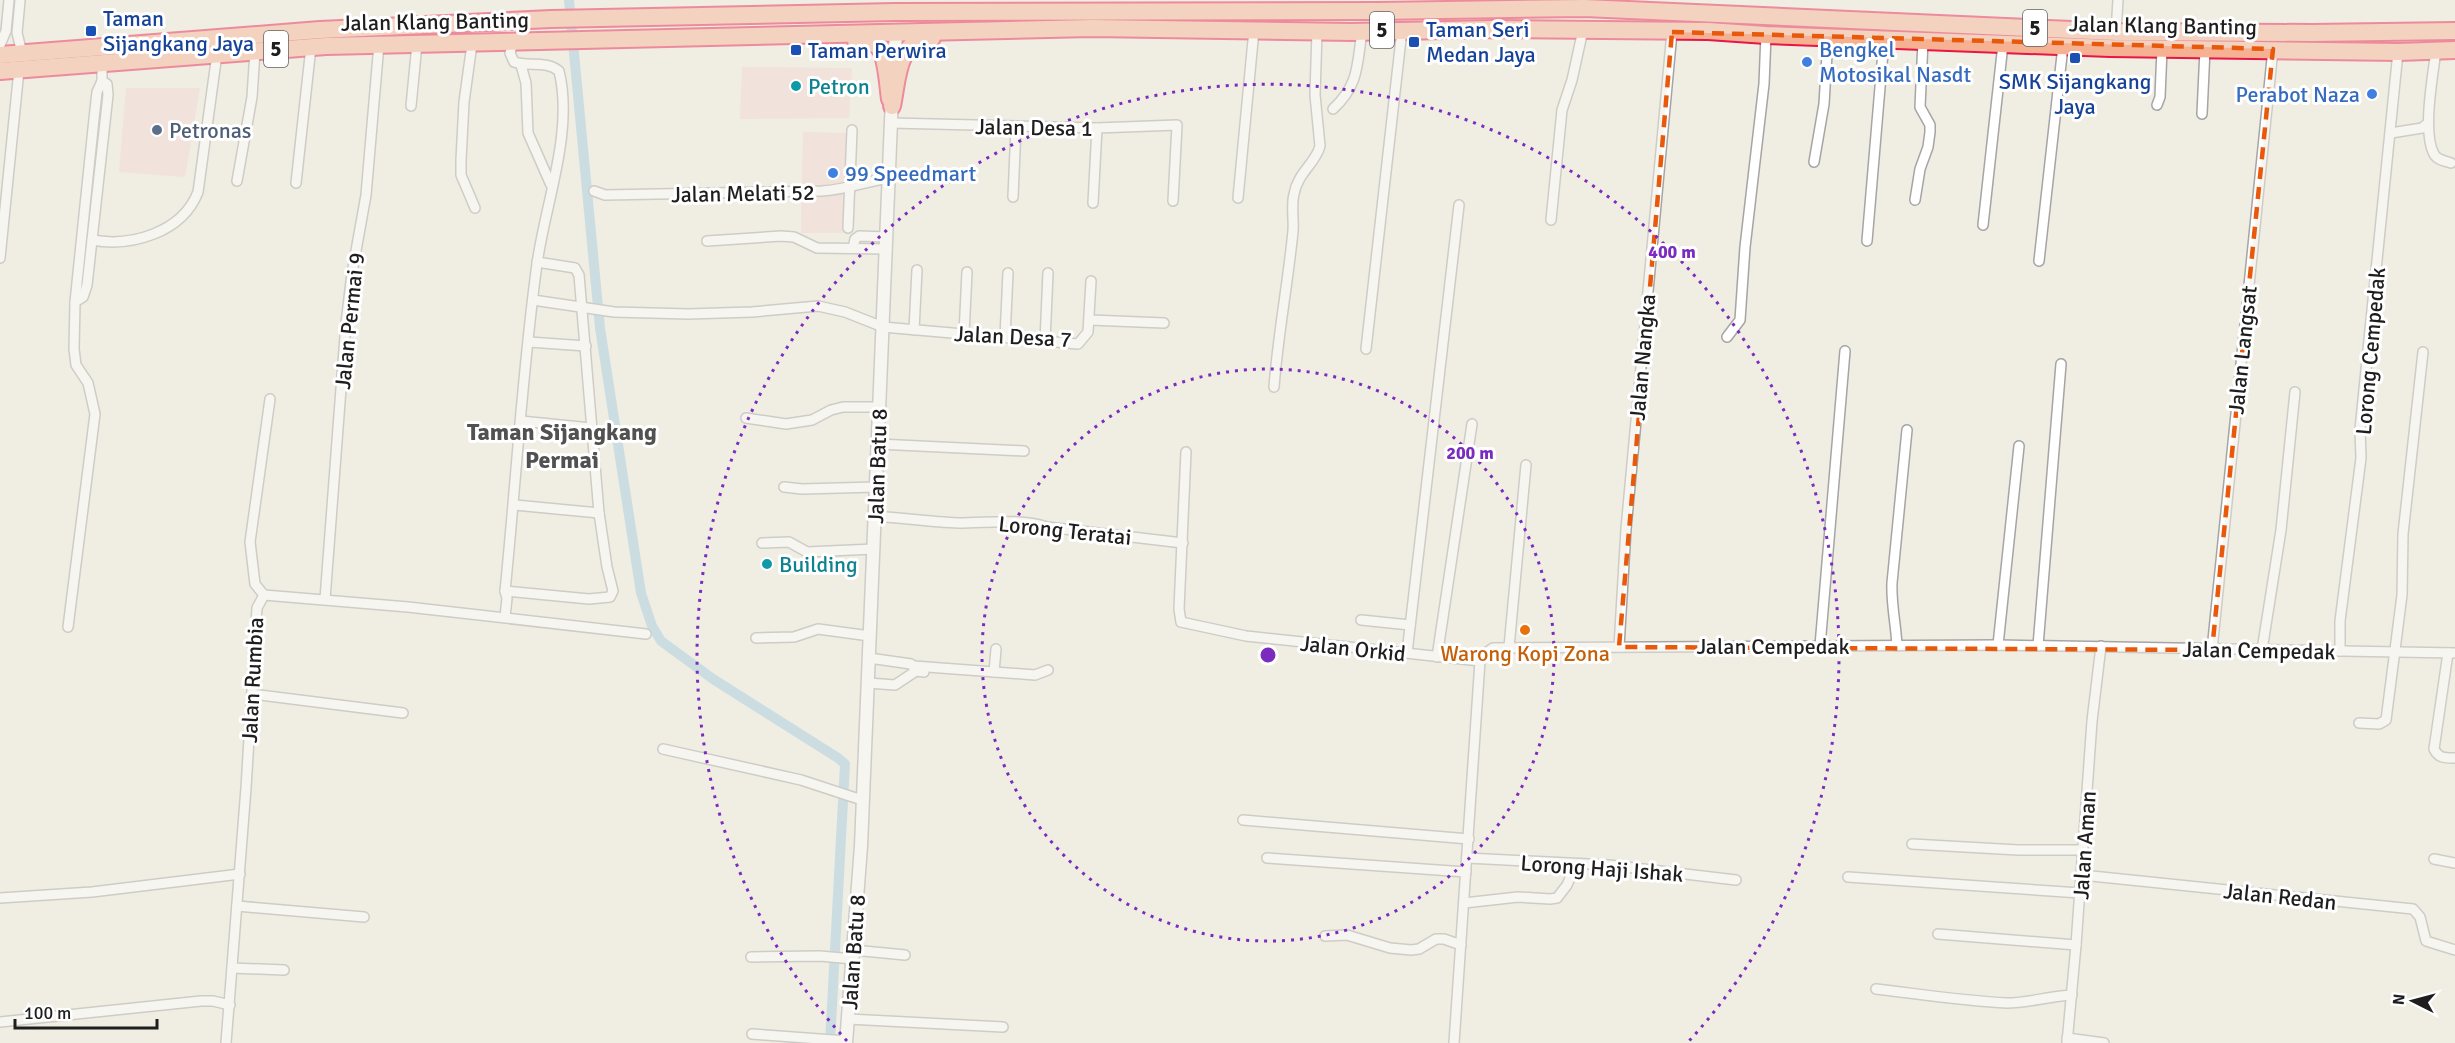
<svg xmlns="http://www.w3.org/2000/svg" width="2455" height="1043" font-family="Signika,sans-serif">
  <rect width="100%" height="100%" fill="#f0ede3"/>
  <g fill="#f2d5d0">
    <path d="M742,67l110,1 -3,50 -109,1z"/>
    <path d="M126,88h74l-15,89 -66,-5z"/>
    <path d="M803,132l44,1 -3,100h-43z"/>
  </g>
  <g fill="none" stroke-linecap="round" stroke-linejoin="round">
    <path stroke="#9fcbe1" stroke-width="10" d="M569,0l31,328 41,265 11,33 9,15 52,38 125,79 7,6 -15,279"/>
    <defs>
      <g id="minor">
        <path d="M20,0l-3,33 5,20"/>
        <path d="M2116,32l2,-32"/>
        <path d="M472,44l-8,58 -3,58v15l14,33"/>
        <path d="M0,45l6,-14 3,-31"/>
        <path d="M2436,50c-3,25 -14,83 -2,104 3,6 11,7 17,9"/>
        <path d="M521,65l5,18 2,50 23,52"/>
        <path d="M2157,105l3,-8 2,-48"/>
        <path d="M411,106l6,-62"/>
        <path d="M1333,109c26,-24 24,-44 29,-78"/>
        <path d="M2202,114l3,-65"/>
        <path d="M891,123l206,5 80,-3 -4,76"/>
        <path d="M2391,133l31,-5 6,-5"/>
        <path d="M1814,162l10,-58 4,-66"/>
        <path d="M237,181l15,-84 3,-46"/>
        <path d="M296,183l15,-136"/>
        <path d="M594,191l11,4 217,-4c24,-1 44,-10 68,-13"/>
        <path d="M1013,197l3,-70"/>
        <path d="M1238,198l16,-168"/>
        <path d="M1915,200l5,-31 8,-22 2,-15v-7l-10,-18 3,-66"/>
        <path d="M1093,203l4,-75"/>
        <path d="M1551,220l11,-110 10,-30 11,-50"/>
        <path d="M1983,225l20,-181"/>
        <path d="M848,228l4,-98"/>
        <path d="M92,240c39,7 90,-7 106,-48l19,-138"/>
        <path d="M707,241l74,-5 13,1 23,11 70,1"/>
        <path d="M1867,241l17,-201"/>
        <path d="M853,248l2,-9 4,-3 28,1"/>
        <path d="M0,258l19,-188"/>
        <path d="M2039,261l24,-215"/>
        <path d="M533,300l81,12 74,2 64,-2 66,-6 27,6 38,15 195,17 10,-12 3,-51"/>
        <path d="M75,302l8,-5 4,-12 21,-190 -1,-11 -5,-3v-18"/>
        <path d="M1090,320l74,3"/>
        <path d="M914,330l3,-60"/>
        <path d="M964,334l3,-62"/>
        <path d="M1005,337l3,-64"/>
        <path d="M1727,337l13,-17 5,-73 19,-163 2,-49"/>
        <path d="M1045,341l3,-68"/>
        <path d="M529,342l57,4"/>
        <path d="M1366,349l36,-319"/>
        <path d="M1274,387c4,-53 14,-104 19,-156 1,-12 -2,-25 1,-37 4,-22 22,-31 26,-48l-5,-51 2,-64"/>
        <path d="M746,418l40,6 26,-4 19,-10 12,-3h37"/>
        <path d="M521,421l70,7"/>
        <path d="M878,444l146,7"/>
        <path d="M1186,452l-7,157 2,13 65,14 234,25"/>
        <path d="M784,487l18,2 74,-2"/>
        <path d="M515,505l84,8"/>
        <path d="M875,516c28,2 56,6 84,7 30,0 58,-5 88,4l136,16"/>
        <path d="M762,543l27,-1 18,10 67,-3"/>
        <path d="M505,591l84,8 21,-2 3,-6 -6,-24 -8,-54 -20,-238 -4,-7 -38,-6"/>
        <path d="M264,595l-9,-11 -5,-42 20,-143"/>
        <path d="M325,599l21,-276 6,-50 14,-78 13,-151"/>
        <path d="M505,617l2,-19 -2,-7c11,-108 17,-218 32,-327 8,-60 37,-132 22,-193 -14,-11 -30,-4 -45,-9l-4,-9 3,-11"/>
        <path d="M1361,620l49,5"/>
        <path d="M68,627l27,-213 -7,-31 -12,-18 -2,-16 1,-47 19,-183 3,-27 5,-11"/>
        <path d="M756,638l38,-1 24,-8 52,7"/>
        <path d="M1998,645l21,-199"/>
        <path d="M1820,646l25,-295"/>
        <path d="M1897,646c-1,-22 -6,-42 -5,-63l15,-153"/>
        <path d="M2038,646l23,-282"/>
        <path d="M1509,647l17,-182"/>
        <path d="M1619,647l7,-118 46,-497"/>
        <path d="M2212,650l61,-601"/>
        <path d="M2262,650l19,-120 14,-138"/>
        <path d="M2340,651v-30l21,-163 -1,-29 38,-377"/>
        <path d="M1407,653l52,-448"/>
        <path d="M2448,653l-14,96c5,10 12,9 21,9"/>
        <path d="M1437,657l35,-233"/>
        <path d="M869,658l42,6 4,5"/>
        <path d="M914,666l121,9 13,-5"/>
        <path d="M994,672l2,-23"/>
        <path d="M868,683l27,2 21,-14 8,1"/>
        <path d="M252,694l151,19"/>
        <path d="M2359,723l20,1 7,-4 16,-125 1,-61 20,-182"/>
        <path d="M663,749l138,31 61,20"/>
        <path d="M1243,820l226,19"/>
        <path d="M1912,844l106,6h65"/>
        <path d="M1267,858l199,14"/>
        <path d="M1467,858l142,7 127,15"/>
        <path d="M2434,859l21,4"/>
        <path d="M2082,875l331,34 7,8 6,24 29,9"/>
        <path d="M1848,877l232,16"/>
        <path d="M0,898l92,-6 148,-18"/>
        <path d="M1464,903l54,-6 32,2 7,-1 10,-13 9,-21"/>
        <path d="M237,906l127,11"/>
        <path d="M1938,934l138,11"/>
        <path d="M1325,936l22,-1 43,13 21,2 8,-1 17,-10h8l17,6"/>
        <path d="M853,950l52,5"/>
        <path d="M751,957l69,-1 33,3"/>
        <path d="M232,968l52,2"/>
        <path d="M1876,989c43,5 88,12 131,14 22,0 42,-7 65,-8"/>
        <path d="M848,1019l155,8"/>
        <path d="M0,1022l201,-21h12l17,4"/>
        <path d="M752,1034l95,7"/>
        <path d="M2067,1038l37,5"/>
        <path d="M226,1043l20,-255 11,-180 7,-13 144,12 238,27"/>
        <path d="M1454,1043l26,-382 4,-7 9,-6 505,-3 457,8"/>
        <path d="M2067,1043l9,-98 16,-224 9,-75"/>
      </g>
      <g id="tertiary">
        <path d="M894,71l2,-38"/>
        <path d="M846,1043l15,-197 31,-749"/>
      </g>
      <g id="trunk">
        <path d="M856,41c6,0 13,0 19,3 12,6 13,43 15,55"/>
        <path d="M0,55l320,-25 231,-11 344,-7 483,-1 206,-3 532,24 196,1 143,-2"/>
        <path d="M0,71l326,-25 766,-18 260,4 140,-3 216,2 58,4 344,13 288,4 57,-2"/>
        <path d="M892,106c6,-28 4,-65 40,-68"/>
      </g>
    </defs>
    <use href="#minor" stroke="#a5a5a5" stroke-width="12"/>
    <use href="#tertiary" stroke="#a5a5a5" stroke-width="15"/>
    <use href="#trunk" stroke="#e81546" stroke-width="20"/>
    <use href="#minor" stroke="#fff" stroke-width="9"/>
    <use href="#tertiary" stroke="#fff" stroke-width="12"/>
    <use href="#trunk" stroke="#f6b192" stroke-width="16"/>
  </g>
  <path d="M0 0H2455V1043H0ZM1672,32l601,17 -61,601 -593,-3z" fill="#f0ede3" fill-opacity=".55" fill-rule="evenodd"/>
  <path fill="none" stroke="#e8590c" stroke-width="4.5" stroke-dasharray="12 8" stroke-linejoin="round" d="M1672,32l601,17 -61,601 -593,-3z"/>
  <g fill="none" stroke="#7b2cbf" stroke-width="3" stroke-dasharray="3 6">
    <circle cx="1268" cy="655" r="286"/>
    <path d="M847 1041A571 571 0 1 1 1689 1041"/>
  </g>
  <g fill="#1a4fb4" stroke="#fff" stroke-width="2">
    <rect x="85" y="25" width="12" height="12" rx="3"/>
    <rect x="1408" y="36" width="12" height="12" rx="3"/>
    <rect x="790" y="44" width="12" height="12" rx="3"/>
    <rect x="2069" y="52" width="12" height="12" rx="3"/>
  </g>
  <g fill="#3f7fe0" stroke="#fff" stroke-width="2">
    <circle cx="1807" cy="62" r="6"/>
    <circle cx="2372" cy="94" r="6"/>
    <circle cx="833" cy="173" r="6"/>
  </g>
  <g fill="#0f9aa8" stroke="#fff" stroke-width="2">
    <circle cx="796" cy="86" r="6"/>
    <circle cx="767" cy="564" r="6"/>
  </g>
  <circle fill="#5c6f8a" stroke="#fff" stroke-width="2" cx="157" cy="130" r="6"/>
  <circle fill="#e8710a" stroke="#fff" stroke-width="2" cx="1525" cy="630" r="6"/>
  <g text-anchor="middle" stroke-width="6" stroke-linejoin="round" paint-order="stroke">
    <g fill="#fff" stroke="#626262" stroke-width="1.5">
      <rect x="2023" y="10" width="24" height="36" rx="4.5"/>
      <rect x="1370" y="12" width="24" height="36" rx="4.5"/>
      <rect x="264" y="31" width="24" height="36" rx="4.5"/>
    </g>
    <g font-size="21" font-weight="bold" fill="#1e1e1e">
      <text x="2035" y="35">5</text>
      <text x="1382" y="37">5</text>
      <text x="276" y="56">5</text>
    </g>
    <g font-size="22" fill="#164399" stroke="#fff" text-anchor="start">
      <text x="103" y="26">Taman<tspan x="103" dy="25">Sijangkang Jaya</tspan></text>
      <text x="1426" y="37">Taman Seri<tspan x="1426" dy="25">Medan Jaya</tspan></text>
      <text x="808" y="58">Taman Perwira</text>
      <text x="2075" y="89" text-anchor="middle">SMK Sijangkang<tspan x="2075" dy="25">Jaya</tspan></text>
    </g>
    <g font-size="22" fill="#1e1e1e" stroke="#fff">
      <text transform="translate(435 21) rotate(-1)" y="8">Jalan Klang Banting</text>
      <text transform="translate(2163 25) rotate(1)" y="8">Jalan Klang Banting</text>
      <text transform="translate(1034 127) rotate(1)" y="8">Jalan Desa 1</text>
      <text transform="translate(743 193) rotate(-1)" y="8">Jalan Melati 52</text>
      <text transform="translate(349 321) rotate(-84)" y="8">Jalan Permai 9</text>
      <text transform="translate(1013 336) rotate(3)" y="8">Jalan Desa 7</text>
      <text transform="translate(2242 350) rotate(-84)" y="8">Jalan Langsat</text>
      <text transform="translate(2370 351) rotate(-85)" y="8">Lorong Cempedak</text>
      <text transform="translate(1642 357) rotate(-85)" y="8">Jalan Nangka</text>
      <text transform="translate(877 466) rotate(-88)" y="8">Jalan Batu 8</text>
      <text transform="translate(1065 530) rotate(6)" y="8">Lorong Teratai</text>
      <text x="1773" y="654">Jalan Cempedak</text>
      <text transform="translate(1353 648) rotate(6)" y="8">Jalan Orkid</text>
      <text transform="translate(2259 650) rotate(1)" y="8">Jalan Cempedak</text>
      <text transform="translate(252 680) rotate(-87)" y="8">Jalan Rumbia</text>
      <text transform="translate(2084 845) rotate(-86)" y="8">Jalan Aman</text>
      <text transform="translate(1602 868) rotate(4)" y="8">Lorong Haji Ishak</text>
      <text transform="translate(2280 896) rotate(6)" y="8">Jalan Redan</text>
      <text transform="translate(853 952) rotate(-86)" y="8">Jalan Batu 8</text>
    </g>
    <g font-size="22" fill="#366cbe" stroke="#fff" text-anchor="start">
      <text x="1819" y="57">Bengkel<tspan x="1819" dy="25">Motosikal Nasdt</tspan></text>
      <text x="2360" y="102" text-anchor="end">Perabot Naza</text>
      <text x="845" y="181">99 Speedmart</text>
    </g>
    <g font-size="22" fill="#0d838f" stroke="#fff" text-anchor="start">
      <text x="808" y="94">Petron</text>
      <text x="779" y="572">Building</text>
    </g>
    <g font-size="22" fill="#4e5e75" stroke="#fff" text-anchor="start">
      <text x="169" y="138">Petronas</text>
    </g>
    <g font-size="22" fill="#c56008" stroke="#fff">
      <text x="1525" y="661">Warong Kopi Zona</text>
    </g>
    <g font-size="24" font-weight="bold" fill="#515151" stroke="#fff">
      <text x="562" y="440">Taman Sijangkang<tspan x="562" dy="28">Permai</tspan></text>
    </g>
  </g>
  <circle cx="1268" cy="655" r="9" fill="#7b2cbf" stroke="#fff" stroke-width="3"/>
  <g font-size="18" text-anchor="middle" font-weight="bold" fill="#7b2cbf" stroke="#fff" stroke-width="6" stroke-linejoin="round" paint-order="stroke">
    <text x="1672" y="258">400 m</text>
    <text x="1470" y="459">200 m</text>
  </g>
  <g transform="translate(2413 1001) rotate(276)" stroke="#ffffff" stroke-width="4.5" paint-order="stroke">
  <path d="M0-4.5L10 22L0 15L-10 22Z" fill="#1e1e1e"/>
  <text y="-9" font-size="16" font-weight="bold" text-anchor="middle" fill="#1e1e1e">N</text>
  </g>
  <path d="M15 1019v9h142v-9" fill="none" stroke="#1e1e1e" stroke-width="3"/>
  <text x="24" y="1019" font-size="18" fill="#1e1e1e" stroke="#ffffff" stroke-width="4.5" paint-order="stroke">100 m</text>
</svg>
